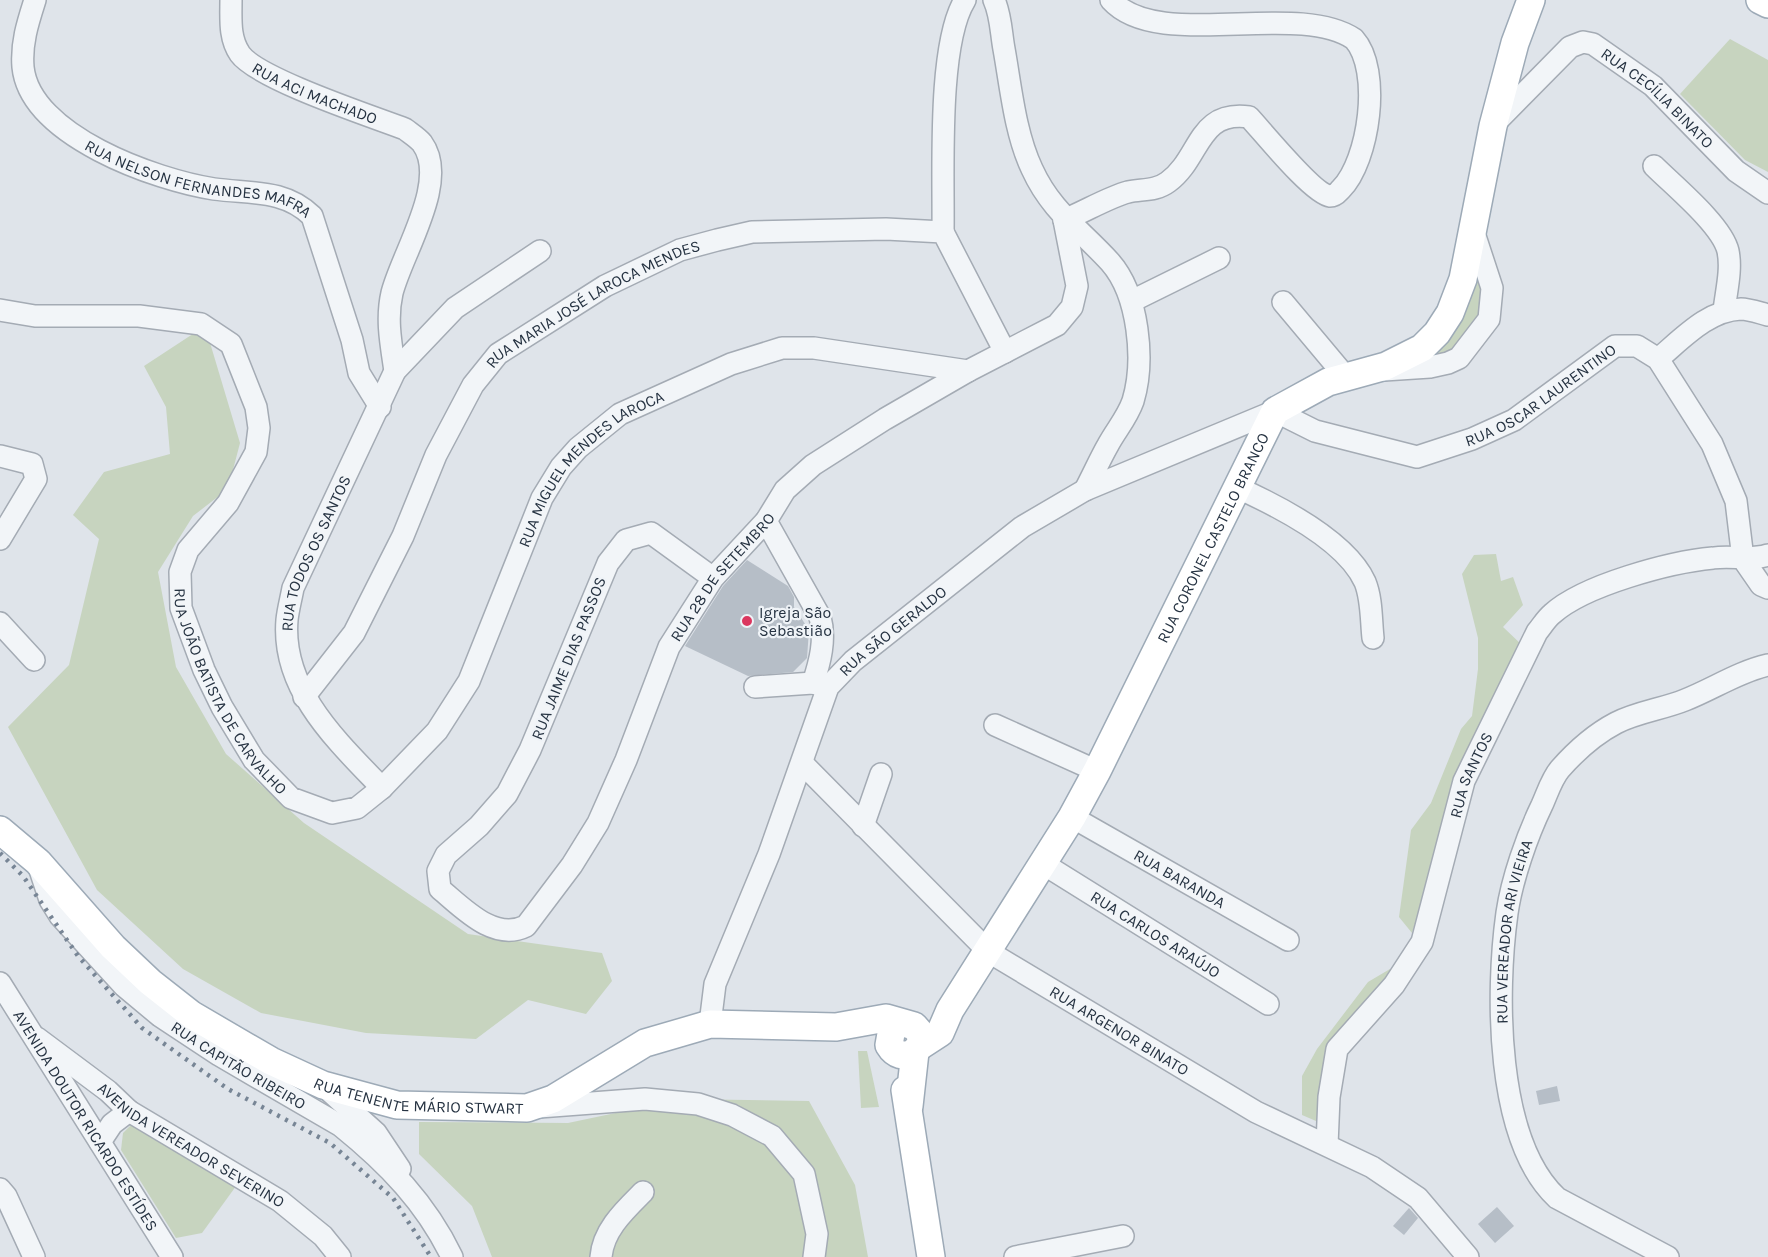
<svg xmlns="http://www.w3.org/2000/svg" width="1768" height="1257" font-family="Karla,sans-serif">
  <rect width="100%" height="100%" fill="#dfe4ea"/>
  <g fill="#c7d4bf">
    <path d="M1730,39l38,21v112l-23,-12 -65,-66z"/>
    <path d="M1473,259l15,25 -4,36 -37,36 -26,-2z"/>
    <path d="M205,326l35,117 -12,46 -35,27 -35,56 18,95 50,87 78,69 164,111 134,19 10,28 -26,33 -58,-14 -52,39 -110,-6 -105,-20 -78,-44 -86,-79 -89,-163 61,-62 30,-126 -26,-24 31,-43 66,-18 -4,-47 -22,-41z"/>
    <path d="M1496,554l5,27 12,-4 10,28 -20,22 20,19 -72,165 -39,122 -13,-16 12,-87 20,-27 30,-74 11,-13 6,-47v-31l-16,-64 12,-19z"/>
    <path d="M1390,969l7,5 -60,72 -14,78 -21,-9v-39l15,-27 51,-67z"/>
    <path d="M858,1051h9l12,56 -18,1z"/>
    <path d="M682,1099l127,2 46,84 13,72h-376l-20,-51 -53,-52v-32l149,1z"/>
    <path d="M131,1125l20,1 88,56 -37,51 -26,5 -55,-88 2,-17z"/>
  </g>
  <g fill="#b6bec7">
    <path d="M747,560l41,26 6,11v10l15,23 -2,28 -14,14 -45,4 -63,-30 38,-60z"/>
    <path d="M1557,1086l3,15 -21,4 -3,-14z"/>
    <path d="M1497,1207l17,19 -19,17 -17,-19z"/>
    <path d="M1409,1208l9,10 -14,17 -11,-9z"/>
  </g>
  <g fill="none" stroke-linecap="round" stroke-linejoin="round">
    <defs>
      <g id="minor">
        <path id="s1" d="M35,0c-7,22 -14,43 -12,67 7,69 133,113 191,122 37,5 70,0 98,27l40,124 7,33 21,34"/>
        <path id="s2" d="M231,0c0,19 -2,38 9,54 18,25 131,62 165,75 5,4 13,9 17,14 28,38 -20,110 -30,150 -6,26 -1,51 3,78"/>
        <path d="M994,0c7,15 7,33 10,49 7,39 11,84 28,120 19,42 48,60 78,93 29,33 35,99 23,139 -6,17 -17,29 -25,44 -8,14 -15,30 -23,45"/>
        <path id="s3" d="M1493,125l77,-78 13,-5 10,2 60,42 83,85 32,22"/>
        <path d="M1654,166c19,19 68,59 74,85 4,19 -2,41 -4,60"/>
        <path d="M1064,220c20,-8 45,-23 64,-28 14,-3 28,-1 40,-10 33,-24 29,-72 81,-65 14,15 64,77 81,79 6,0 8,-4 11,-7 28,-28 41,-119 13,-150 -58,-39 -196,13 -243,-39"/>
        <path d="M943,232c1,-56 -6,-187 22,-232"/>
        <path d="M1132,301l87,-43"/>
        <path d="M1283,302l62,74"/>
        <path id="s4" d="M0,310l35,6h104l62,8 30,20 25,63 3,21 -3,24 -28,51 -40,47 -8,22 1,36 23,62 18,37 32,53 37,38 41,15 25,-5 25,-20 55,-57 32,-50 73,-183 19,-31 17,-19 42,-34 111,-50 51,-16h32l154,23"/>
        <path d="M1658,359c24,-20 50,-49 83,-50 8,0 19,4 27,6"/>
        <path d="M1384,370l46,-3 18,-4 11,-5 30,-39 3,-31 -19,-58"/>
        <path d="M0,456l32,8 4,15 -36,60"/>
        <path d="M1236,487c40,18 110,53 129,95 7,17 6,38 8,56"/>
        <path d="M766,521l54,96c6,22 0,45 -7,66l15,4"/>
        <path id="s5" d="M713,578l-62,-45 -25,7 -18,23 -78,187 -23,44 -28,32 -33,29 -8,16 2,18c23,19 54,53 86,37l46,-61 26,-42 28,-63 43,-113 44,-69 53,-57 19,-31 28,-25 72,-46 83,-48 89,-46 15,-18 5,-21 -13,-66"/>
        <path d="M0,623l34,37"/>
        <path d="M755,687l58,-4"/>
        <path id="s6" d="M304,697l50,-64 49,-97 33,-81 37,-70 25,-31 107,-68 75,-36 37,-10 35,-8 134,-3 57,3 62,120"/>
        <path d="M995,725l102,46"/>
        <path id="s7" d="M802,763l187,189 267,160 116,55 46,31 50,59"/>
        <path id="s8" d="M382,788c-44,-46 -101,-98 -95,-168 1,-10 4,-21 6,-32l102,-217 60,-63 85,-57"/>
        <path id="s9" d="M1072,817l216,123"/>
        <path d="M863,826l18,-52"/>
        <path id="s10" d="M1042,863l226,141"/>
        <path id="s11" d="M39,867l11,33 10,16 64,70 36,30 59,39 122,71c47,38 85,77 111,131"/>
        <path id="s12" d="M0,983l172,274"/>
        <path id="s13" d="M710,1024l5,-40 54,-130 59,-167 25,-26 169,-134 63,-37 190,-79 40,20 102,26 55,-18 42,-19 101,-74h22l21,13 54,85 24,57 7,58 18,26 7,3"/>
        <path id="s14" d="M37,1038l71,53 21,20 151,90 43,35 17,21"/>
        <path d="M325,1087l51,46 24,36"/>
        <path d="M539,1107l106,-8 53,5 34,11 40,21 32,38 13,60 -3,23"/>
        <path d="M100,1142l12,-18 17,-13"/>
        <path id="s15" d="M1327,1145l2,-48 8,-48 57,-64 28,-43 42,-161 73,-149c5,-6 9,-13 15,-18 32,-29 118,-52 161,-56 19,-3 37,3 55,-3"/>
        <path d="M0,1189l6,7 28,61"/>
        <path d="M601,1257c2,-27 24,-47 42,-65"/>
        <path d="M1015,1257l108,-21"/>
        <path id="s16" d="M1668,1257l-111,-59c-62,-58 -61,-206 -50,-285 5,-34 20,-77 35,-108 5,-11 10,-27 18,-36 15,-17 35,-35 56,-46 21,-11 47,-14 69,-23 28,-11 53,-28 83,-35"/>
      </g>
      <g id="major">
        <path d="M1760,0l8,4"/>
        <path id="s17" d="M0,830l38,32 75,85 37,35 42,33 79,46 52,24 74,20 130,3 26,-9 92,-56 65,-19 126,3 50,-9 28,8 7,8v9l-6,9 -6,54"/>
        <path d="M899,1024l-7,4 -3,17c6,10 15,13 26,7"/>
        <path id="s18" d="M920,1046l20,-13 10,-23 122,-193 25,-46 178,-360 53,-29 58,-16 36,-18 15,-15 13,-20 13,-34 30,-153 22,-83 16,-43"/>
        <path d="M905,1090l26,167"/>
      </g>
    </defs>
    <use href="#minor" stroke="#a4abb4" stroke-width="24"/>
    <use href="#major" stroke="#9daab7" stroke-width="30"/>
    <use href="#minor" stroke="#f2f5f8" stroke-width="21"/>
    <use href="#major" stroke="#fff" stroke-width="27"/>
    <path stroke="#778595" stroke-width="4.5" stroke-dasharray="3 6" stroke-linecap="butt" d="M0,853l23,23 55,80 64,72 86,61 102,54 63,55 38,59"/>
  </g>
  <circle fill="#db375f" stroke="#eff3f7" stroke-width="2" cx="747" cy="621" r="6"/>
  <g text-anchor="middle" stroke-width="4.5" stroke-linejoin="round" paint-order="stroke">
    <g font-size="16" fill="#263342" stroke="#eff3f7">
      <text dy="6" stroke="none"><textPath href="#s2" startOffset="141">RUA ACI MACHADO</textPath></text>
      <text dy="6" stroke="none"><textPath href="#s3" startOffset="218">RUA CECÍLIA BINATO</textPath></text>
      <text dy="6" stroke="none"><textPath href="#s1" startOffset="290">RUA NELSON FERNANDES MAFRA</textPath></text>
      <text dy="6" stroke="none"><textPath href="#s6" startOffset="504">RUA MARIA JOSÉ LAROCA MENDES</textPath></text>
      <text dy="6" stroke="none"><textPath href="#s13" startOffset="1178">RUA OSCAR LAURENTINO</textPath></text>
      <text dy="6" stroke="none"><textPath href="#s4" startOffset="1245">RUA MIGUEL MENDES LAROCA</textPath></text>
      <text dy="6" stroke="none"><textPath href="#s18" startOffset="590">RUA CORONEL CASTELO BRANCO</textPath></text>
      <text dy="6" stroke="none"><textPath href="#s8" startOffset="272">RUA TODOS OS SANTOS</textPath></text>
      <text dy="6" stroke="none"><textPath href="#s5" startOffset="1010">RUA 28 DE SETEMBRO</textPath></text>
      <text dy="6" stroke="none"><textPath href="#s13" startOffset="444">RUA SÃO GERALDO</textPath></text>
      <text transform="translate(568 658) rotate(-68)" y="6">RUA JAIME DIAS PASSOS</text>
      <text dy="6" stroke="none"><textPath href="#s4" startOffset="627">RUA JOÃO BATISTA DE CARVALHO</textPath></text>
      <text dy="6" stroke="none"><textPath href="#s15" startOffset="408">RUA SANTOS</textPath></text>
      <text dy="6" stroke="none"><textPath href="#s9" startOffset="124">RUA BARANDA</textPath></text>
      <text dy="6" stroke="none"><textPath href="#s16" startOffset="406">RUA VEREADOR ARI VIEIRA</textPath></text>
      <text dy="6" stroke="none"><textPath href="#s10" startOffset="134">RUA CARLOS ARAÚJO</textPath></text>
      <text dy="6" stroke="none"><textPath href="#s7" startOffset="418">RUA ARGENOR BINATO</textPath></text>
      <text dy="6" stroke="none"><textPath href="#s11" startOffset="288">RUA CAPITÃO RIBEIRO</textPath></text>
      <text dy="6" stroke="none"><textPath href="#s17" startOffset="513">RUA TENENTE MÁRIO STWART</textPath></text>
      <text dy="6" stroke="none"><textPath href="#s12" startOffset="162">AVENIDA DOUTOR RICARDO ESTÍDES</textPath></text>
      <text dy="6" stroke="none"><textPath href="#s14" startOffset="188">AVENIDA VEREADOR SEVERINO</textPath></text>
    </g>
    <g font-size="16" fill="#263342" stroke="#eff3f7" text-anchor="start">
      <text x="759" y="618">Igreja São<tspan x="759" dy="18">Sebastião</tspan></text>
    </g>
  </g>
</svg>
